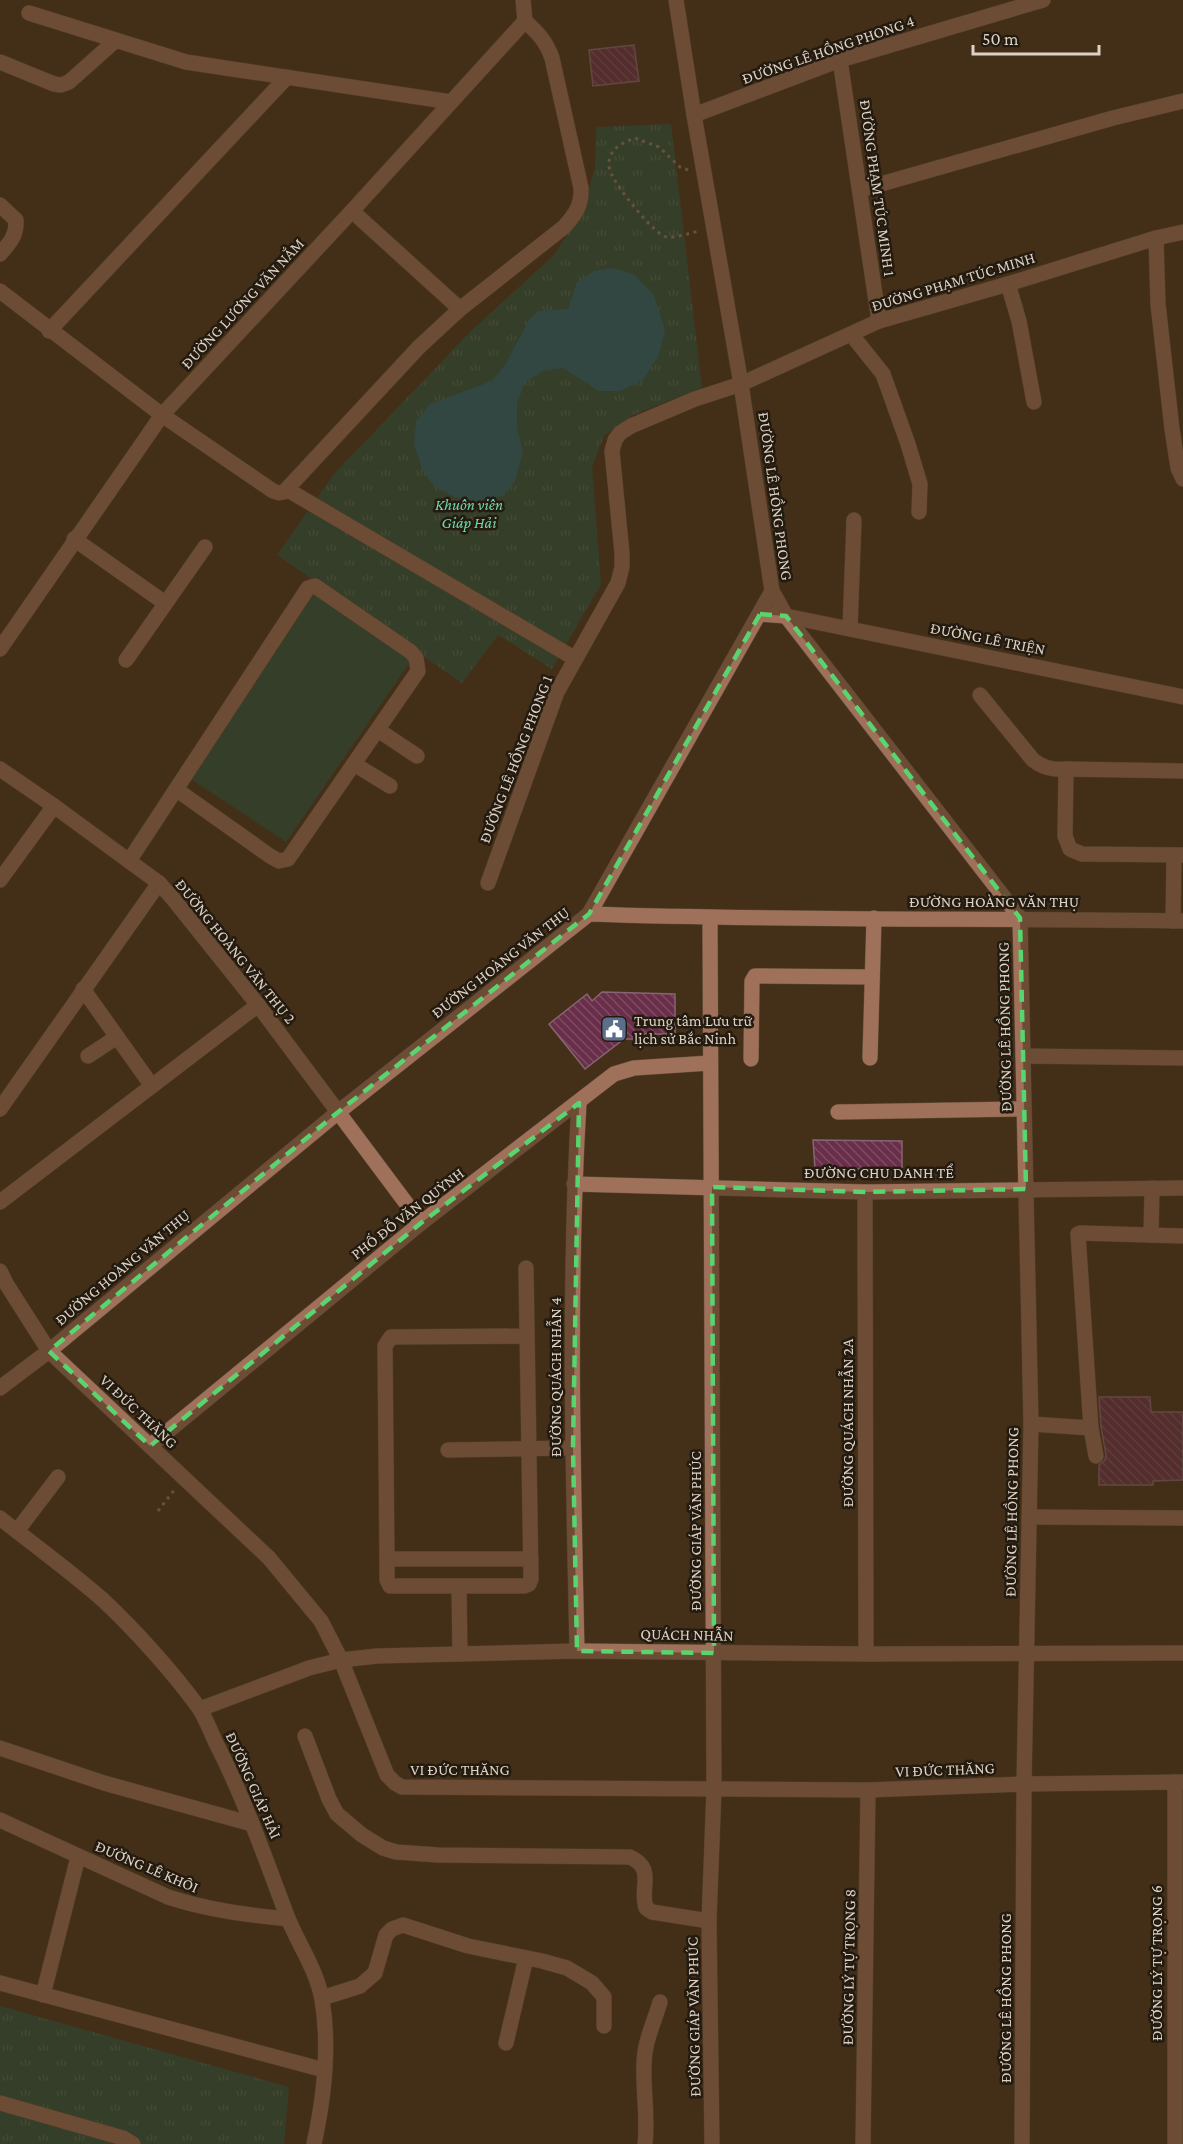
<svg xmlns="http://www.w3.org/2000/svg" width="1183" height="2144" font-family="'Crimson Pro',serif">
  <defs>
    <pattern id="park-tufts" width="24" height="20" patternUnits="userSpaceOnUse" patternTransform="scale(1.5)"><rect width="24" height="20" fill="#25513d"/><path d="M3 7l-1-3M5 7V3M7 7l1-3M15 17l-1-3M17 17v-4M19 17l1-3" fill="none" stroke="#446957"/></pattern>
    <pattern id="building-back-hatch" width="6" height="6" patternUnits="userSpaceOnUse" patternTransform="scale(1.5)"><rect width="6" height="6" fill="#692e49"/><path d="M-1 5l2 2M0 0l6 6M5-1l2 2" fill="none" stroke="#7e4b62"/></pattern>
  </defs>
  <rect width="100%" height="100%" fill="#443018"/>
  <path fill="#25513d" d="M313,577l108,69 -135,196 -101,-67z"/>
  <g fill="url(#park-tufts)">
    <path d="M671,124l31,264 -69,27 -29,21 -12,31 9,117 -49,85 -54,-34 -36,48 -185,-128 57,-81 137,-143 83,-76 28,-43 13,-44 1,-41z"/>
    <path d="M0,2006l289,81 -5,57h-284z"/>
  </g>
  <path fill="#1e6376" d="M613,268l22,7 19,20 11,35 -6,25 -16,25 -23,11h-21l-36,-23 -19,2 -19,13 -8,20v24l6,25 -8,29 -12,15 -28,5 -20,-4 -21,-11 -12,-17 -8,-25 2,-23 14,-17 62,-23 13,-16 23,-43 10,-11 30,-2 9,-27 17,-11z"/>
  <g fill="url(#building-back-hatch)" stroke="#866572" stroke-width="1.5">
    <path d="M634,45l5,36 -46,5 -4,-36z"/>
    <path d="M602,992l73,2v40h-33v5h-18l-39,30 -36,-45 38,-30 5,7z"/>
    <path d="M813,1140l89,1v29l-87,-2z"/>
    <path d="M1099,1397h51l1,15h32v68l-30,1v4h-54v-20l6,-5 1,-5 -5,-28z"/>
  </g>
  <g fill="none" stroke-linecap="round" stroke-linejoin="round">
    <defs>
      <g id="minor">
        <path d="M676,0l18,115 47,269 31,207 14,25 234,302 11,506 -7,360 -2,360"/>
        <path d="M29,13l157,49 265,40"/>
        <path d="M840,60l39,261"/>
        <path d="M0,62l54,22 7,1 8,-3 46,-41"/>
        <path d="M694,115l146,-55 203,-60"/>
        <path d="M860,190l253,-72 70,-17"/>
        <path d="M0,205l16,15c1,15 -6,23 -16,34"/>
        <path d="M352,211l108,98"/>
        <path d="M1156,238l2,66 14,125 6,39 5,11"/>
        <path d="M1008,284l11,37 15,81"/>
        <path d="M0,291l162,124 111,76 6,2 5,-1 135,-145 41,-38 104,-82c11,-12 18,-22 17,-39l-29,-130c-6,-17 -14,-25 -27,-37"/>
        <path d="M49,331l238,-254"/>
        <path d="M851,334l32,40 25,70 12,40 -1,28"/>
        <path d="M288,490l286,168"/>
        <path d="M74,539l91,64"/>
        <path d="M760,614l26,2 397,81"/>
        <path d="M850,629l4,-109"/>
        <path d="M0,649l162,-234 190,-204 173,-190 -2,-21"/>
        <path d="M126,660l79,-113"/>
        <path d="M980,695l53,65c11,8 19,10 33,9"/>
        <path d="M378,730l39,26"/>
        <path d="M354,764l36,22"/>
        <path d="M0,769l54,37 105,77 15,17 84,105 163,218"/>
        <path d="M1183,771l-117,-2 -1,67 5,13 12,5 101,1"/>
        <path d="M129,861l179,-273 7,-2 96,66 5,6 2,13 -130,188 -9,2 -9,-5 -93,-66"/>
        <path d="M0,880l54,-74"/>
        <path d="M488,883l69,-191 61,-109 4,-16v-14l-10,-102 3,-11 5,-7 11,-7 64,-27 46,-15 138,-63 129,-37 148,-46 27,-6"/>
        <path d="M589,914l183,-323"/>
        <path d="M710,918l4,871 -5,132 3,223"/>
        <path d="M1173,921l1,-66"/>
        <path d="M83,989l69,97"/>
        <path d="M88,1056l29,-19"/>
        <path d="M1023,1056l160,2"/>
        <path d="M870,1058l4,-140"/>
        <path d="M751,1059l1,-78 3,-5 117,1"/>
        <path d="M0,1109l159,-226"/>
        <path d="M838,1112l186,-3"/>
        <path d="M574,1184l291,8 318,-4"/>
        <path d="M865,1192l1,462"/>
        <path d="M0,1202l258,-197"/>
        <path d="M1151,1235l1,-47"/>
        <path d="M526,1268l5,311 -2,5 -5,2h-134l-3,-6v-21l-2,-213 6,-9 136,-1"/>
        <path d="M0,1271l7,14 42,66 220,207 52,63 20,39 46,115 8,8 7,4 466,3 156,-6 159,-2"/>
        <path d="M0,1388l49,-37 288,-238 252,-199c198,7 396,4 594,7"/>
        <path d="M1031,1424l60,4"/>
        <path d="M150,1446l271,-223 193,-149 20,-6 76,-5"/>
        <path d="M448,1450l125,-2"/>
        <path d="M1096,1456l-5,-28 -13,-194 2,-1 103,3"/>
        <path d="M1029,1517l154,1"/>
        <path d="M0,1518c34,27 70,53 103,82 32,30 70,72 96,108 8,12 13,28 20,41 27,54 47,111 68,167 11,28 30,54 35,84 8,47 2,98 -8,144"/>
        <path d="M17,1531l41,-54"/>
        <path d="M387,1559h144"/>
        <path d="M459,1586l1,68"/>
        <path d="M577,1651c-4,-183 -9,-366 2,-548"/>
        <path d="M200,1709l109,-41 32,-8 36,-4 200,-5 289,3 317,-1"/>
        <path d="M305,1736l24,63 8,15 25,21 21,13 13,4 42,3 192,2c26,12 9,30 16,51l6,4 57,9"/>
        <path d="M0,1748l104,35 148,41"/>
        <path d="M1175,1782v362"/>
        <path d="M0,1820l168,77c40,13 79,18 120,22"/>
        <path d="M0,1983l324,87"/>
        <path d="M43,1995l35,-138"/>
        <path d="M322,1998l38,-12 15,-13 11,-38 6,-6 11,-4 65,21 74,15 25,7 25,15 12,14v29"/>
        <path d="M506,2043l20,-85"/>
        <path d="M0,2103l123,35 10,6"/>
        <path d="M645,2144c3,-26 -2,-53 -1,-79 0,-23 10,-42 16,-63"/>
        <path d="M863,2144l5,-354"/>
      </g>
    </defs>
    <use href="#minor" stroke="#604d37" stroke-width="16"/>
    <g stroke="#8e7d6a" stroke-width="3" stroke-dasharray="3 4.5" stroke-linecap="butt">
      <path d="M688,170l-8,-3 -21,-20 -24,-9c-10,4 -21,8 -25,19 -2,5 -1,13 2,18 5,12 42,60 55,62 9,1 23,-4 32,-6"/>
      <path d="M158,1511l17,-22"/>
    </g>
    <use href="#minor" stroke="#9f705a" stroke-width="15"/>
  </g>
  <path d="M0 0H1183V2144H0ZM760,614l26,2 234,302 6,271 -161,3 -153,-5 2,466 -137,-2 -4,-203 6,-345 -158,120 -271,223 -101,-95 288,-238 252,-199z" fill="#443018" fill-opacity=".55" fill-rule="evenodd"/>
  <path fill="none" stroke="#59d56f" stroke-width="4.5" stroke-dasharray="12 8" stroke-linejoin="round" d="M760,614l26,2 234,302 6,271 -161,3 -153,-5 2,466 -137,-2 -4,-203 6,-345 -158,120 -271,223 -101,-95 288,-238 252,-199z"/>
  <defs>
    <symbol id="civic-square" viewBox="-11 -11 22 22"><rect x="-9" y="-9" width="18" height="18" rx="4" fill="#5c6f8a" stroke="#231a10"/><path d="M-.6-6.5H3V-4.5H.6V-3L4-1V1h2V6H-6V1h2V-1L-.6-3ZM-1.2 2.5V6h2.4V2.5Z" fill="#fff"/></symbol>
  </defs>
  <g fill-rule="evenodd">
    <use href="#civic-square" x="599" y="1014" width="30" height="30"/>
  </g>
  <g text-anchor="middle" stroke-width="5" stroke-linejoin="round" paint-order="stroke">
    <g font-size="16" fill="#ddd1c3" stroke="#231a10">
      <text transform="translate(828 49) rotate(-19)" y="6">ĐƯỜNG LÊ HỒNG PHONG 4</text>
      <text transform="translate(878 188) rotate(82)" y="6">ĐƯỜNG PHẠM TÚC MINH 1</text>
      <text transform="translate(953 281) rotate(-17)" y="6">ĐƯỜNG PHẠM TÚC MINH</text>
      <text transform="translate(242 303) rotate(-47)" y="6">ĐƯỜNG LƯƠNG VĂN NẮM</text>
      <text transform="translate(776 496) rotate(82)" y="6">ĐƯỜNG LÊ HỒNG PHONG</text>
      <text transform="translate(988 638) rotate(11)" y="6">ĐƯỜNG LÊ TRIỆN</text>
      <text transform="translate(515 759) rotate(-69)" y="6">ĐƯỜNG LÊ HỒNG PHONG 1</text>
      <text x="994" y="907">ĐƯỜNG HOÀNG VĂN THỤ</text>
      <text transform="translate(236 951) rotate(51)" y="6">ĐƯỜNG HOÀNG VĂN THỤ 2</text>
      <text transform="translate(500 962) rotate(-38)" y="6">ĐƯỜNG HOÀNG VĂN THỤ</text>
      <text transform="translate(1004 1027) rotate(-91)" y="6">ĐƯỜNG LÊ HỒNG PHONG</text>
      <text x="879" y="1178">ĐƯỜNG CHU DANH TỂ</text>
      <text transform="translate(407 1213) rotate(-38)" y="6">PHỐ ĐỖ VĂN QUỲNH</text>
      <text transform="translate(122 1267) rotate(-40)" y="6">ĐƯỜNG HOÀNG VĂN THỤ</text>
      <text transform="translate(555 1377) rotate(-90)" y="6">ĐƯỜNG QUÁCH NHẪN 4</text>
      <text transform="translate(139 1411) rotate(43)" y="6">VI ĐỨC THĂNG</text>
      <text transform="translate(847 1423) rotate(-90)" y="6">ĐƯỜNG QUÁCH NHẪN 2A</text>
      <text transform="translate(1011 1512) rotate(-89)" y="6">ĐƯỜNG LÊ HỒNG PHONG</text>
      <text transform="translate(695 1531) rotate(-90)" y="6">ĐƯỜNG GIÁP VĂN PHÚC</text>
      <text transform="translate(687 1634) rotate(1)" y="6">QUÁCH NHẪN</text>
      <text x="460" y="1775">VI ĐỨC THĂNG</text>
      <text transform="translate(945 1769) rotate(-2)" y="6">VI ĐỨC THĂNG</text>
      <text transform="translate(254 1785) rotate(66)" y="6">ĐƯỜNG GIÁP HẢI</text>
      <text transform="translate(147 1866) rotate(23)" y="6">ĐƯỜNG LÊ KHÔI</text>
      <text transform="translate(1156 1963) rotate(-90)" y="6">ĐƯỜNG LÝ TỰ TRỌNG 6</text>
      <text transform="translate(848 1967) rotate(-89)" y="6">ĐƯỜNG LÝ TỰ TRỌNG 8</text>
      <text transform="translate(1005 1998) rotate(-90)" y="6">ĐƯỜNG LÊ HỒNG PHONG</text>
      <text transform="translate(693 2017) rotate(-91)" y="6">ĐƯỜNG GIÁP VĂN PHÚC</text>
    </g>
    <g font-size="16" font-style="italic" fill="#6ed9aa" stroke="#231a10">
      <text x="469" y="510">Khuôn viên<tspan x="469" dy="18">Giáp Hải</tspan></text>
    </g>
    <g font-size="16" fill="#ddd1c3" stroke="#231a10" text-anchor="start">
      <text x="634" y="1026">Trung tâm Lưu trữ<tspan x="634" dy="18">lịch sử Bắc Ninh</tspan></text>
    </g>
  </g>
  <path d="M973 45v9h126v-9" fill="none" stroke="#ddd1c3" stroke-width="3"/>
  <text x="982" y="45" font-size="18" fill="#ddd1c3" stroke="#231a10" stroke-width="4.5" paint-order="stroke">50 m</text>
</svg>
